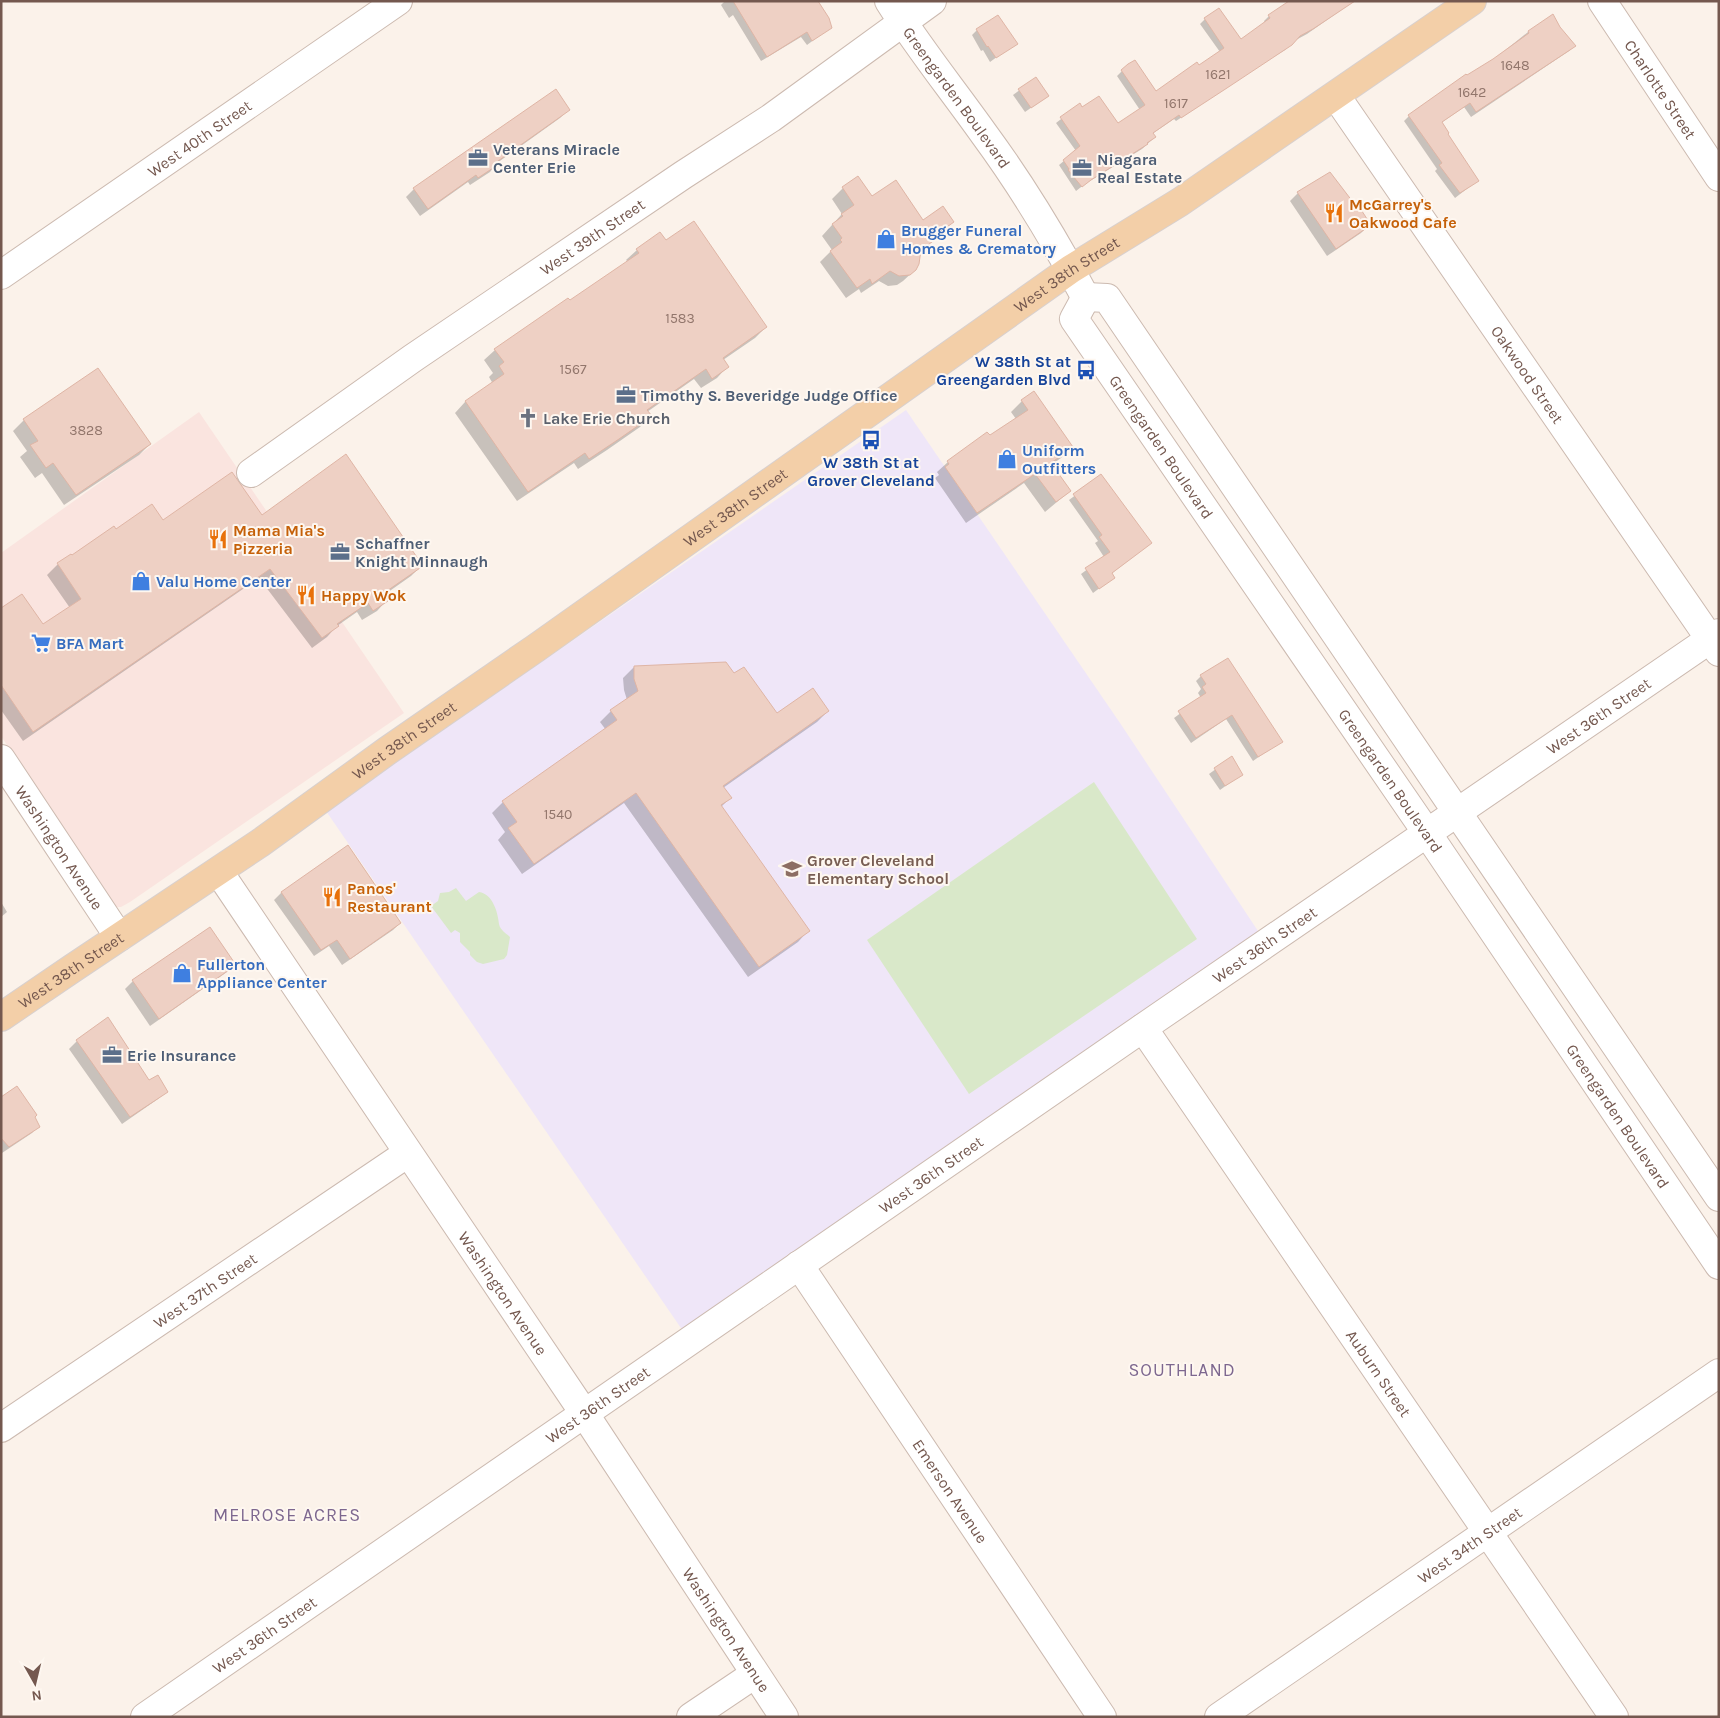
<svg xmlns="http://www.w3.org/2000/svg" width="1720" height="1718" font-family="Karla,sans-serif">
  <rect width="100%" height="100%" fill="#fbf2ea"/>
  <path fill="#fae4df" d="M199,412l205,301 -274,189 -9,5h-5l-4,-2 -111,-169v-183z"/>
  <path fill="#efe6f8" d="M906,410l214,313 140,211 -577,397 -357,-520z"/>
  <g fill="#d9e8c9">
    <path d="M1094,782l103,157 -228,155 -102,-154z"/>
    <path d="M456,888l10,13 13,-9c14,2 19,21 20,32 1,6 8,10 11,13l-3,18 -3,4 -21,5 -6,-2 -7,-7v-3l-10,-10v-9l-5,-3 -4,3 -20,-27 7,-5 2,-8 9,-1z"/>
  </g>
  <g fill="#0003">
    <path d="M725,1h91l15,26 -24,18 -6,-8 -40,24 -28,-46 -4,3 -8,-13z"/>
    <path d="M1354,1l-47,33 -13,7 -9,9 -10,6 -11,-35 5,-5z"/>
    <path d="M1552,16l7,11 15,19 -5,5 -98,66 -7,-10 -23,16 5,11 31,47 -22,17 -20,-27 2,-2 -33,-48 5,-5 84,-56 35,-28z"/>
    <path d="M1205,19l48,51 -77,51 -2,-2 -22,15 3,3 -13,12 -57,35 -9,7 -17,-26 17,-14 -20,-28 23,-18 3,3 36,17 22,-15 -23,-34 5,-5 34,22 43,-26 21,-15 -20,-28z"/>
    <path d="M977,30l39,13 -26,19 -7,-12 -2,1 -9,-16z"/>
    <path d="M1036,78l12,18 -23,16 -12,-17z"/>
    <path d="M556,91l12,19 -8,8 -63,45 -7,9 -20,13 -2,-3 -48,34 -14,-19 8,-8z"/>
    <path d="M1330,173l39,52 -8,8 -34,23 -37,-55 8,-8z"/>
    <path d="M843,188l29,9 51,24 30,1 -34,31 -4,17 -12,11 -6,4 -9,1 -9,-5 -18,12 -2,-4 -13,9 -26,-36 12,-12 -10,-14 20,-22 -10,-15z"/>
    <path d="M666,241l100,86 -11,11 -32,22 4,7 -10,11 -16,10 -7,-9 -47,33 3,4 -10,11 -33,23 -29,19 -4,-6 -57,38 -62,-88 10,-11 28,-18 -4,-7 4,-4 -9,-13 11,-10 74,-48 59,-40 -2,-2 11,-10z"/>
    <path d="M1034,393l38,54 -11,11 -10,7 19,26 -25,21 -21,-29 -58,40 -31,-45 4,-3 -2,-3 11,-10 68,-43 -5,-7 11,-11z"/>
    <path d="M24,420l126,24 -11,11 -75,50 -22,-32 -7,5 -15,-21 7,-6 -14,-20z"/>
    <path d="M1101,476l49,67 -39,31 2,4 -20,15 -12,-19 23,-17 -9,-14 3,-2 -29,-41z"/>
    <path d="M262,516l159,50 -10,10 -27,19 3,5 -10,11 -15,9 -5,-8 -20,14 -10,11 -15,11 -53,-70 -236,163 -22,-31v-101l42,17 27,-18 -23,-33 11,-11 13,-8 1,1 44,-26 47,-10z"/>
    <path d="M634,667l100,8 42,40 52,-4 -11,11 -94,66 7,10 -9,9 87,124 -10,11 -50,35 -124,-174 -102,71 -24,-34 7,-8 -13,-19 11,-11 103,-72 -6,-8 11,-11 16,-11 -3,-10 -1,-12z"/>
    <path d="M1201,676l80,65 -28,20 -27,-42 -35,24 -17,-25 27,-20 -3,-5 3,-4 -5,-8z"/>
    <path d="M1231,758l11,16 -22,16 -11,-16z"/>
    <path d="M348,847l52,76 -7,7 -51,35 -13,-19 -15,10 -40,-56 7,-7z"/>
    <path d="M1,902l6,10 -6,5z"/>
    <path d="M235,964l-8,8 -77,54 -25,-37 8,-8z"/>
    <path d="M77,1041l72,41 18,9 -9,8 -36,25 -53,-75z"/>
    <path d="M1,1098l32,19 5,9 -6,7 -30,20z"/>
  </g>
  <g fill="#eed0c4" stroke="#dfb5a5">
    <path d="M733,1h85l11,17 3,10 -20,13 -5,-9 -40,25z"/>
    <path d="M1289,1h66l-42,28 -13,7 -8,9 -65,43 -46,30 -2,-3 -26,18 3,4 -9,6 1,1 -57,36 -9,7 -14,-17 1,-1 -6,-9 17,-14 -20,-29 20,-14 2,4 17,-11 19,27 27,-18 -24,-35 7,-6 7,-4 21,31 41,-29 2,3 25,-17 -20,-30 15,-10 22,31 29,-21 -2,-3z"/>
    <path d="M1553,14l7,13 16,19 -100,66 -6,-9 -28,19 7,11 -1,1 31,47 -19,12 -21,-28 3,-2 -34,-48 58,-41 1,1 26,-16 36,-26 -1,-2z"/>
    <path d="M998,15l20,29 -22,14 -8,-12 -1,1 -11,-18z"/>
    <path d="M1036,77l13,19 -18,12 -13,-19z"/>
    <path d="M556,89l14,21 -72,51 1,3 -21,14 -2,-3 -48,34 -15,-21z"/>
    <path d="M1330,172l26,34 2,-1 13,20 -35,24 -39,-57z"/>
    <path d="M858,176l14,20 24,-16 27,40 20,-14 11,16 -20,14 2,3 -15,11 -2,14 -3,6 -6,5 -11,1 -9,-5 -18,13 -2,-5 -13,9 -27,-37 12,-9 -2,-2 2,-2 -10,-14 11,-8 -2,-2 13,-9 -12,-18z"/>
    <path d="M694,221l73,106 -44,31 6,9 -17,12 -6,-10 -59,41 5,6 -33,23 -30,20 -4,-6 -57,39 -63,-91 39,-27 -5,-8 5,-4 -10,-13 74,-51 2,2 69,-47 -3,-4 24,-17 6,8z"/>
    <path d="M98,368l53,76 -75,51 -23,-32 -7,5 -16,-23 8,-4 -15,-22z"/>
    <path d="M1034,391l39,56 -22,16 20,28 -15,11 -21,-28 -58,39 -32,-46 4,-3 -2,-3 40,-29 3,3 38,-25 -7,-10z"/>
    <path d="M346,454l77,112 -39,27 4,8 -15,10 -5,-8 -31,21 2,2 -17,12 -52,-69 -237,163 -32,-47v-77l21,-14 21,30 38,-25 -24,-36 14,-9 1,1 42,-29 2,3 36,-25 11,16 69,-48 30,43z"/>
    <path d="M1101,474l51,69 -40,30 3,5 -16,11 -14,-21 25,-16 -11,-15 3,-2 -29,-41z"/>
    <path d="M1228,658l55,84 -25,15 -26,-42 -36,23 -18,-27 28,-18 -4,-6 4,-3 -6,-9z"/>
    <path d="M726,662l8,11 10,-6 33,46 36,-25 16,23 -106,75 9,12 -11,7 89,126 -51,36 -123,-174 -102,71 -26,-36 9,-6 -15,-21 115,-81 -7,-10 28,-19 -4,-12v-13z"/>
    <path d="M1232,756l11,19 -18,11 -11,-18z"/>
    <path d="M348,845l53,78 -51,36 -13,-19 -16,10 -40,-58z"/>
    <path d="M210,927l26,38 -77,54 -27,-39z"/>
    <path d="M108,1017l41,63 9,-5 10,17 -38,25 -54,-77z"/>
    <path d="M17,1086l20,29 -2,2 5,10 -31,20 -8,-9v-41z"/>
  </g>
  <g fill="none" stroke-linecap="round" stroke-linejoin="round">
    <defs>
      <g id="minor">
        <path id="s1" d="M889,1c29,46 63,88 95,133 36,49 69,103 98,157"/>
        <path id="s2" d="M1602,1l117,176"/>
        <path id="s3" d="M1336,96l383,556"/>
        <path id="s4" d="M1,275l397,-274"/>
        <path id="s5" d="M1086,297l-12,22 353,514 292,432"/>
        <path d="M1086,297l21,1 612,899"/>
        <path id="s6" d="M251,473l162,-115 270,-183 88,-57 161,-117"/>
        <path id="s7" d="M1,759l118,178"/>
        <path id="s8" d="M219,872l365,541 200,304"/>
        <path id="s9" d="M1143,1028l471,689"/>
        <path id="s10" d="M799,1265l303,452"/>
        <path id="s11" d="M1,1428l407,-275"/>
        <path id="s12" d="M145,1717l1015,-701 559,-383"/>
        <path d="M691,1717l64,-43"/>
        <path id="s13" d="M1219,1717l500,-344"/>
      </g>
      <g id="major">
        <path id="s14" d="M1,1017l72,-49 187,-125 127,-92 149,-103 535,-379 109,-67 292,-201"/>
      </g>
    </defs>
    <use href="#minor" stroke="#ccbab0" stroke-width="30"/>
    <use href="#major" stroke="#d8d0ce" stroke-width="30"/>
    <use href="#minor" stroke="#fff" stroke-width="28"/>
    <use href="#major" stroke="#f3cfa8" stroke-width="28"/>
  </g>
  <defs>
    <symbol id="office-bare" viewBox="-9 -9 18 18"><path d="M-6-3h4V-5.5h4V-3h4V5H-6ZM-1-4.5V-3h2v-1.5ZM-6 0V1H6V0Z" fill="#5c6f8a" stroke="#fef7f0" stroke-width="2.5" paint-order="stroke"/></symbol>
    <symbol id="restaurant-bare" viewBox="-9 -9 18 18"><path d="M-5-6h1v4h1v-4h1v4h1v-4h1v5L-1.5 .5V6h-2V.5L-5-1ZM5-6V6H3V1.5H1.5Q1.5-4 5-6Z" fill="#e8710a" stroke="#fef7f0" stroke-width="2.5" paint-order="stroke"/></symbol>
    <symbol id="shop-bare" viewBox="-9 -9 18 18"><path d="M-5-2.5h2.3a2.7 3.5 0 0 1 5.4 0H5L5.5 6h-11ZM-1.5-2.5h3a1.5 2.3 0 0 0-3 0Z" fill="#3f7fe0" stroke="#fef7f0" stroke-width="2.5" paint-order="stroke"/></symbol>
    <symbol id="bus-bare" viewBox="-9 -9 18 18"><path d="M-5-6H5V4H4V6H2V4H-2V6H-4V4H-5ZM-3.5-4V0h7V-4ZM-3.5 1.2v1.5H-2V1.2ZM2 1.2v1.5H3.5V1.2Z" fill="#1a4fb4" stroke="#fef7f0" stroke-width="2.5" paint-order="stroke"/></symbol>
    <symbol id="church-bare" viewBox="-9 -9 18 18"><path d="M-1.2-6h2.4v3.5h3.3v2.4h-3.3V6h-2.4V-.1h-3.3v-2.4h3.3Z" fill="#6b7280" stroke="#fef7f0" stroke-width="2.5" paint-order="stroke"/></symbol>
    <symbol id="supermarket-bare" viewBox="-9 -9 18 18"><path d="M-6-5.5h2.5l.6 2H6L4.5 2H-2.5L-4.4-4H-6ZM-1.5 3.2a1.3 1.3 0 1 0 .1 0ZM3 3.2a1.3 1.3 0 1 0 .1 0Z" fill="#3f7fe0" stroke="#fef7f0" stroke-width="2.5" paint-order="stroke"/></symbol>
    <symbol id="school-bare" viewBox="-9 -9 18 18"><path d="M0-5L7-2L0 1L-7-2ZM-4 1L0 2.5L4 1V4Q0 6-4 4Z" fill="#8d6e63" stroke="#fef7f0" stroke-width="2.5" paint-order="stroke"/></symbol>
  </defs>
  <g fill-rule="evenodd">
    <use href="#office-bare" x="464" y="144" width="28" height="28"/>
    <use href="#office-bare" x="1068" y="154" width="28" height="28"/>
    <use href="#restaurant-bare" x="1320" y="199" width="28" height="28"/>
    <use href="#shop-bare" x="872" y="225" width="28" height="28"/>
    <use href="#bus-bare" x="1072" y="356" width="28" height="28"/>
    <use href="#office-bare" x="612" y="381" width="28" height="28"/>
    <use href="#church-bare" x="514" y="404" width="28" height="28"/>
    <use href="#bus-bare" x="857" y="426" width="28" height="28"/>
    <use href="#shop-bare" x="993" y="445" width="28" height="28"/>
    <use href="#restaurant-bare" x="204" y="525" width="28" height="28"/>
    <use href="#office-bare" x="326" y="538" width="28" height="28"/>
    <use href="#shop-bare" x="127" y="567" width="28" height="28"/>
    <use href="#restaurant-bare" x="292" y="581" width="28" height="28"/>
    <use href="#supermarket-bare" x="27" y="629" width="28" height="28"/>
    <use href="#school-bare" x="778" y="855" width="28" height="28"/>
    <use href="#restaurant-bare" x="318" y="883" width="28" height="28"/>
    <use href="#shop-bare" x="168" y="959" width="28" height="28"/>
    <use href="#office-bare" x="98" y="1041" width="28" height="28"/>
  </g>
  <g text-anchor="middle" stroke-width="4" stroke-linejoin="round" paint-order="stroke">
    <g font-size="14" fill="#92766c">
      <text x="1515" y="70">1648</text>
      <text x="1218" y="79">1621</text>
      <text x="1472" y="97">1642</text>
      <text x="1176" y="108">1617</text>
      <text x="680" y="323">1583</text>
      <text x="573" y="374">1567</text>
      <text x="86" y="435">3828</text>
      <text x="558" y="819">1540</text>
    </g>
    <g font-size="16" fill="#74584f" stroke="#fef7f0">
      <text dy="6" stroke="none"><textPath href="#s2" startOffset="106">Charlotte Street</textPath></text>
      <text dy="6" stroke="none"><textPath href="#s1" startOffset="118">Greengarden Boulevard</textPath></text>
      <text dy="6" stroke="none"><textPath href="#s4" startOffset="241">West 40th Street</textPath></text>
      <text dy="6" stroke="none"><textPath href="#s6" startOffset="415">West 39th Street</textPath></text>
      <text dy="6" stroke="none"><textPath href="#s14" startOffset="1299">West 38th Street</textPath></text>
      <text dy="6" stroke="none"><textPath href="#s3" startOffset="338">Oakwood Street</textPath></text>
      <text dy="6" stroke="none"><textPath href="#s5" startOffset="180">Greengarden Boulevard</textPath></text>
      <text dy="6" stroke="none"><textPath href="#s14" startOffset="894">West 38th Street</textPath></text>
      <text dy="6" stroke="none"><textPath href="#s12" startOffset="1765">West 36th Street</textPath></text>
      <text dy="6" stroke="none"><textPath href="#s14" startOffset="489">West 38th Street</textPath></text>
      <text dy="6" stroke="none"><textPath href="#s5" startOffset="585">Greengarden Boulevard</textPath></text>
      <text dy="6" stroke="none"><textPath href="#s7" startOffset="106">Washington Avenue</textPath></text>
      <text dy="6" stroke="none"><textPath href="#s12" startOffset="1360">West 36th Street</textPath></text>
      <text dy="6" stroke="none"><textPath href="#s14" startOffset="84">West 38th Street</textPath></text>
      <text dy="6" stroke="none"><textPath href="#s5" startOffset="990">Greengarden Boulevard</textPath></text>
      <text dy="6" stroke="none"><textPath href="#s12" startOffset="955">West 36th Street</textPath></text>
      <text dy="6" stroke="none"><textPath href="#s11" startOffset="246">West 37th Street</textPath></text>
      <text dy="6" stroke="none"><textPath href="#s8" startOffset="508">Washington Avenue</textPath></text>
      <text dy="6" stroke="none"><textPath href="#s9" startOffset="418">Auburn Street</textPath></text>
      <text dy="6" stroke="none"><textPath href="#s12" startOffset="550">West 36th Street</textPath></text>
      <text dy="6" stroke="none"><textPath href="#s10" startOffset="272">Emerson Avenue</textPath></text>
      <text dy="6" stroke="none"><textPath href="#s13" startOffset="304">West 34th Street</textPath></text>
      <text dy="6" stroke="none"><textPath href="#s8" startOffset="912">Washington Avenue</textPath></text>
      <text dy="6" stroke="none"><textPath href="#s12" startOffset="145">West 36th Street</textPath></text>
    </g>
    <g font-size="16" font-weight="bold" fill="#4e5e75" stroke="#fef7f0" text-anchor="start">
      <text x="493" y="155">Veterans Miracle<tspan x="493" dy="18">Center Erie</tspan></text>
      <text x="1097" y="165">Niagara<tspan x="1097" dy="18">Real Estate</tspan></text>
      <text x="641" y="401">Timothy S. Beveridge Judge Office</text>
      <text x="355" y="549">Schaffner<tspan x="355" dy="18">Knight Minnaugh</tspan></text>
      <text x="127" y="1061">Erie Insurance</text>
    </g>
    <g font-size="16" font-weight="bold" fill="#c56008" stroke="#fef7f0" text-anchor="start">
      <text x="1349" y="210">McGarrey's<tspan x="1349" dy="18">Oakwood Cafe</tspan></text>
      <text x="233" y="536">Mama Mia's<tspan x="233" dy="18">Pizzeria</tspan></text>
      <text x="321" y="601">Happy Wok</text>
      <text x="347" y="894">Panos'<tspan x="347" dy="18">Restaurant</tspan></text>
    </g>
    <g font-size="16" font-weight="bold" fill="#366cbe" stroke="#fef7f0" text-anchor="start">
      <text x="901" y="236">Brugger Funeral<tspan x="901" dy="18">Homes &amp; Crematory</tspan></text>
      <text x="1022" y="456">Uniform<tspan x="1022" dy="18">Outfitters</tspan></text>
      <text x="156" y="587">Valu Home Center</text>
      <text x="56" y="649">BFA Mart</text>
      <text x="197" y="970">Fullerton<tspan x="197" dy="18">Appliance Center</tspan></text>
    </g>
    <g font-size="16" font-weight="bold" fill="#164399" stroke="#fef7f0" text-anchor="end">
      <text x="1071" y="367">W 38th St at<tspan x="1071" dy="18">Greengarden Blvd</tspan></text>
      <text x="871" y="468" text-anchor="middle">W 38th St at<tspan x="871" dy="18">Grover Cleveland</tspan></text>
    </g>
    <g font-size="16" font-weight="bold" fill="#5b616d" stroke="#fef7f0" text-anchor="start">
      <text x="543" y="424">Lake Erie Church</text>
    </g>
    <g font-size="16" font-weight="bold" fill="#785e54" stroke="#fef7f0" text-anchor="start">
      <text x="807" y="866">Grover Cleveland<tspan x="807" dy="18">Elementary School</tspan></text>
    </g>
    <g font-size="18" letter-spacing="1" fill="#7d678f" stroke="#fef7f0">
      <text x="1182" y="1376">SOUTHLAND</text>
      <text x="287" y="1521">MELROSE ACRES</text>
    </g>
  </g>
  <rect width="1720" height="1718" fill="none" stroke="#74584f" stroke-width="5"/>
  <g transform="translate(35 1683) rotate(172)" stroke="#fef7f0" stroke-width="4" paint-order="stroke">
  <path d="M0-4L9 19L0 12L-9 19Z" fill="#74584f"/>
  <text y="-8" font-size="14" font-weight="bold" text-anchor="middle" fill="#74584f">N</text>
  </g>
</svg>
